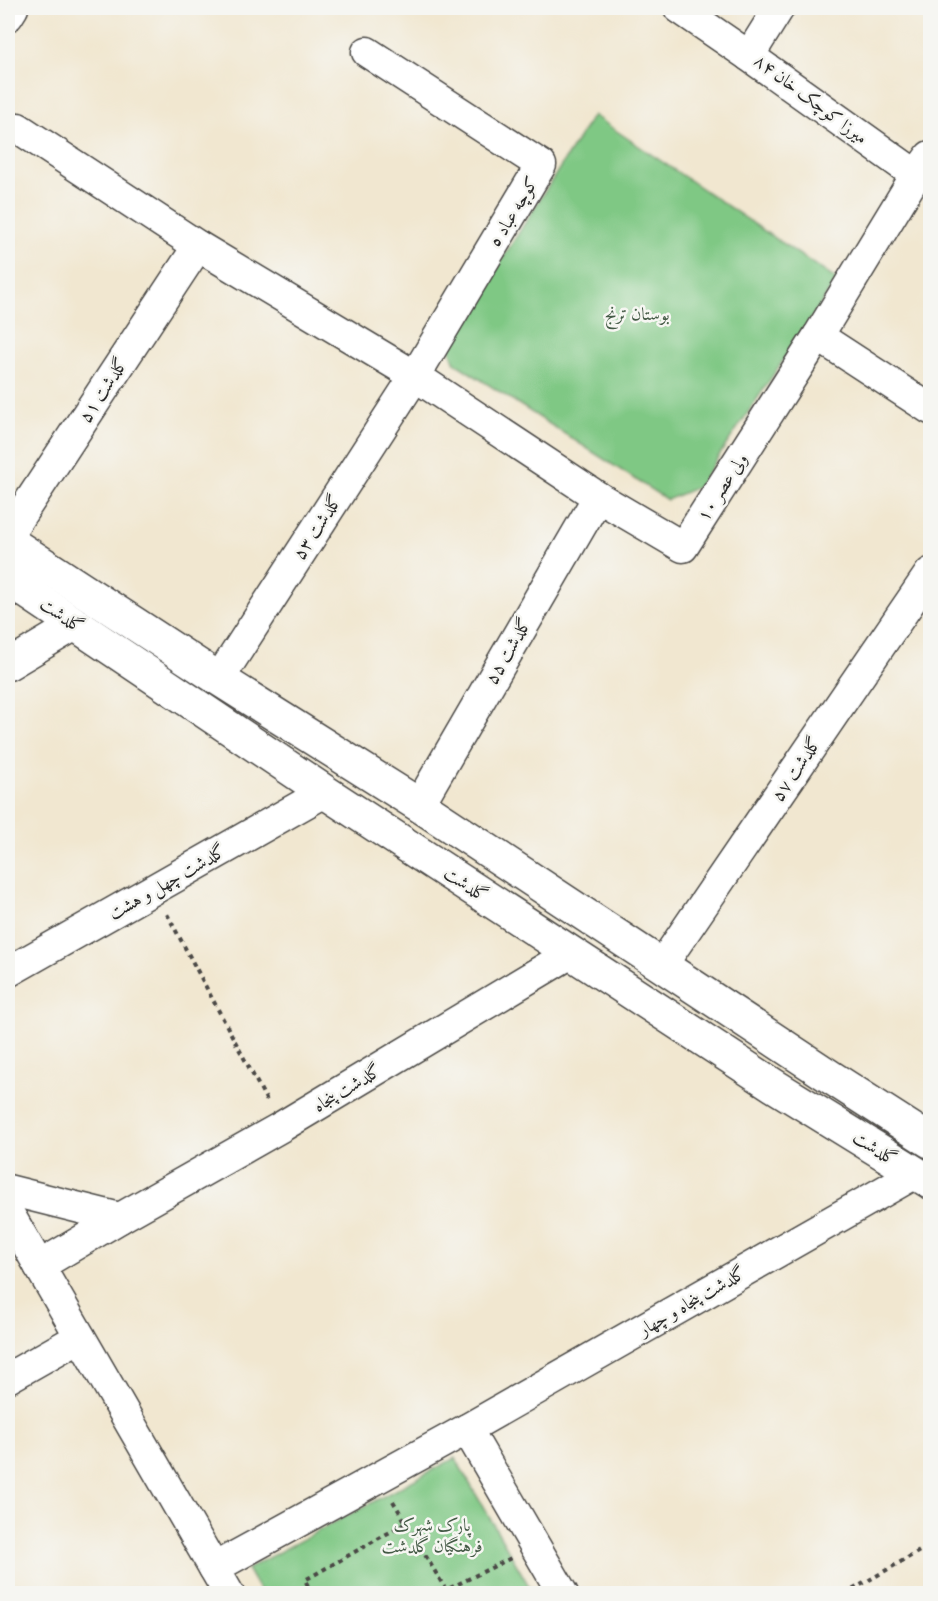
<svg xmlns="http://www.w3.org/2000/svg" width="938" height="1601" font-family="'IM FELL French Canon',Amiri,serif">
  <rect width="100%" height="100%" fill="#f6f6f2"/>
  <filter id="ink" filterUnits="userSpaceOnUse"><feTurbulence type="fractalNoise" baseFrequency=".0167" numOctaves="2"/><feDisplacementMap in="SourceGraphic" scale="12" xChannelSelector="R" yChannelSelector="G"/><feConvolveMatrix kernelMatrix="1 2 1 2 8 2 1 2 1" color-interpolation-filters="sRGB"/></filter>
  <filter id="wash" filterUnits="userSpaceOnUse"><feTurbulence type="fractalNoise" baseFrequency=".008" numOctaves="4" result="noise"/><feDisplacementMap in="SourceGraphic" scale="24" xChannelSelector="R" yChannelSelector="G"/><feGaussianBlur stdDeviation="1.35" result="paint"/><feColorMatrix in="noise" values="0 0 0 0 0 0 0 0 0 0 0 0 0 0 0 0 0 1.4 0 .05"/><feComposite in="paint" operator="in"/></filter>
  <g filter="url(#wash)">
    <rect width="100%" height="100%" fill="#f1e7d0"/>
    <g fill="#7fc884" stroke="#557a58" stroke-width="1.5">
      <path d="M593,115l244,165 -139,207 -31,13 -212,-137 -7,-18z"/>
      <path d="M455,1458l78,135h-272l-14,-24z"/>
    </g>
  </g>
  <g filter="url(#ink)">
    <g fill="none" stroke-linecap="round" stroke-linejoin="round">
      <defs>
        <g id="street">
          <path d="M679,8l70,48"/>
          <path d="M779,8l-30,48 167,119"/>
          <path d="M8,16l5,-8"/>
          <path d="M18,128l180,118 217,130 183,121 85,50 135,-211 98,-161 14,-19"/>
          <path d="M818,336l112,73"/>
          <path d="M8,534l190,-288"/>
          <path d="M8,665l67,-40"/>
          <path d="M219,679l196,-303 126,-211 -174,-113"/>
          <path d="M419,805l179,-308"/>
          <path d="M662,965l268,-392"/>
          <path d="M8,972l317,-180"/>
          <path d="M8,1190l112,28 161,-91 290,-174"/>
          <path d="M8,1212l221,382"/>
          <path d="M39,1266l81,-48"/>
          <path d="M8,1378l72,-41"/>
          <path d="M467,1429l449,-256"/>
          <path d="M214,1568l253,-139 96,165"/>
        </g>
        <g id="secondary">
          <path d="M8,541l211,138 200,126 413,273 98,63"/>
          <path d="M8,579l317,213 448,293 157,97"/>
        </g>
      </defs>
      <use href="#street" stroke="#494744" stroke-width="33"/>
      <use href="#secondary" stroke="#494744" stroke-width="36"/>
      <g stroke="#494744" stroke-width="4" stroke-dasharray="4.5 4.5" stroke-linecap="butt">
        <path d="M167,914l101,189"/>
        <path d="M393,1501l53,89 65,-32"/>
        <path d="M312,1594l-7,-14 101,-57"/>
        <path d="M440,1594l6,-4"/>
        <path d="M845,1594l85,-49"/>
      </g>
      <use href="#street" stroke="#fff" stroke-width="30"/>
      <use href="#secondary" stroke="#fff" stroke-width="33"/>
    </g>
  </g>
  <g text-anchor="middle" stroke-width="5" stroke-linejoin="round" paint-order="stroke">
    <g font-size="18" fill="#2b2b2b" stroke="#f6f6f2">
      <text transform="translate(811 99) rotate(37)" y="6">میرزا کوچک خان ۸۴</text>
      <text transform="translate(513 212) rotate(-59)" y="6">كوچه عباد ٥</text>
      <text transform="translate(103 390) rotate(-57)" y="6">گلدشت ۵۱</text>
      <text transform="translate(722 487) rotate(-57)" y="6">ولی عصر ۱۰</text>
      <text transform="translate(317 527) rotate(-57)" y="6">گلدشت ۵۳</text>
      <text transform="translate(62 615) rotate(34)" y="6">گلدشت</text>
      <text transform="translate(508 651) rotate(-60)" y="6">گلدشت ۵۵</text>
      <text transform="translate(796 769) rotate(-56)" y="6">گلدشت ۵۷</text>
      <text transform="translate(167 882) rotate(-30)" y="6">گلدشت چهل و هشت</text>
      <text transform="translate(466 884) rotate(33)" y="6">گلدشت</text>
      <text transform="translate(347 1088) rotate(-31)" y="6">گلدشت پنجاه</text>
      <text transform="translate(875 1148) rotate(32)" y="6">گلدشت</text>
      <text transform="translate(692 1301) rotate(-30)" y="6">گلدشت پنجاه و چهار</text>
    </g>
    <g font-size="18" fill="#445a46" stroke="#f6f6f2">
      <text x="637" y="320">بوستان ترنج</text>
      <text x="432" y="1531">پارک شهرک<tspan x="432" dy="21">فرهنگیان گلدشت</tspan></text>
    </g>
  </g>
  <rect width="938" height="1601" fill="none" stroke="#f6f6f2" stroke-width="30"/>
</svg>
